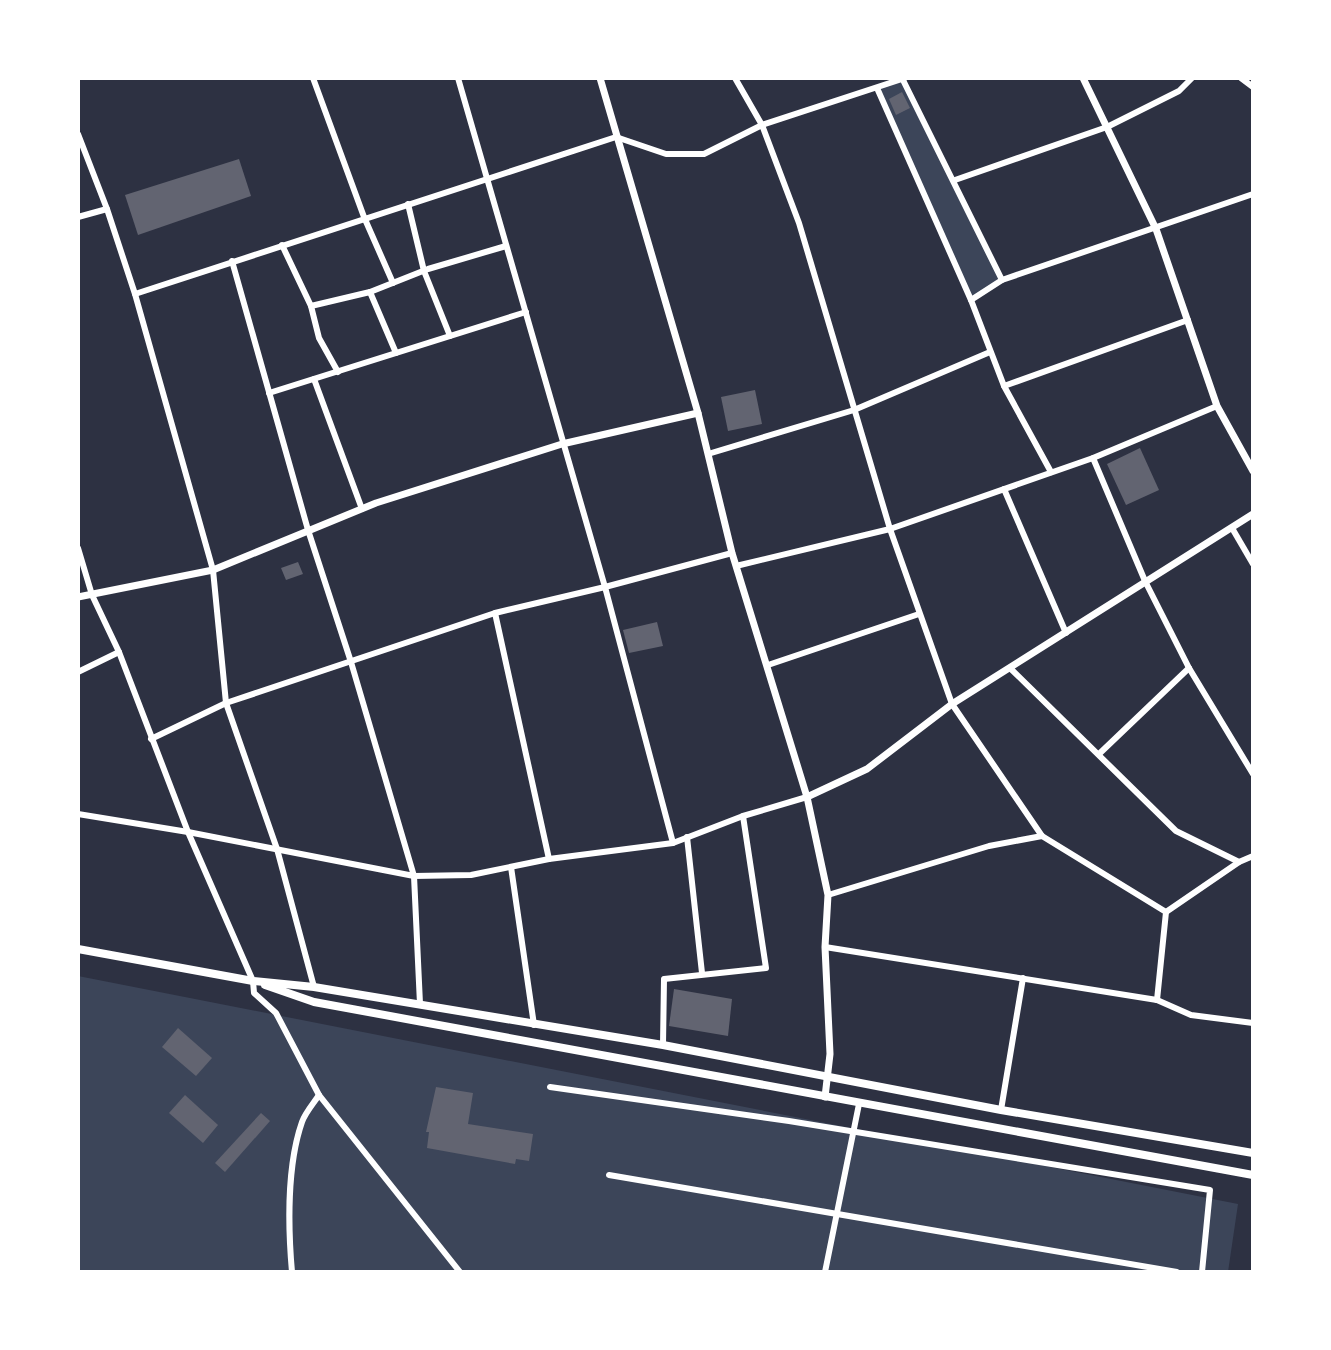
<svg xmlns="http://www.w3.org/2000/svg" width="1331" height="1350" font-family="Karla,sans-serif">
  <rect width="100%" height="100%" fill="#2d3142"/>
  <g fill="#3c4559">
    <path d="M903,79l99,201 -31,20 -94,-212z"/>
    <path d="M78,976l1160,228 -10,68h-1150z"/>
  </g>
  <g fill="#626471">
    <path d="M902,92l8,16 -14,7 -7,-16z"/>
    <path d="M239,159l12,37 -113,39 -13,-40z"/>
    <path d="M755,390l7,34 -34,7 -7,-34z"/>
    <path d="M1140,448l19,42 -33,15 -19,-41z"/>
    <path d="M298,562l5,12 -17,6 -5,-12z"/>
    <path d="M657,622l6,24 -34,7 -6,-23z"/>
    <path d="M674,989l58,10 -4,37 -59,-10z"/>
    <path d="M178,1028l34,30 -16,18 -34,-29z"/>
    <path d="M436,1087l37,6 -5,31 65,10 -4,27 -13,-2 -1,5 -88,-16 2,-16h-3z"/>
    <path d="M185,1095l33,30 -15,18 -34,-30z"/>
    <path d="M261,1113l9,8 -45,51 -10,-9z"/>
  </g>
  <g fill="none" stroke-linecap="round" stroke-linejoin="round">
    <g stroke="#fff" stroke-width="6">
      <path d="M313,78l51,139 29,66"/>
      <path d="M458,78l147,509 68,256"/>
      <path d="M735,78l27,47 37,98 91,306 62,175 90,132 124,76 -9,88"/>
      <path d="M902,78l100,202"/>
      <path d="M1241,78l12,9"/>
      <path d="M877,88l94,212 33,86 47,86"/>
      <path d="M78,134l29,75 28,85 78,276 13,133 51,146 37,138"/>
      <path d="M955,180l152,-53 72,-36 13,-13"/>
      <path d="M408,204l16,67 26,65"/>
      <path d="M78,217l29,-8"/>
      <path d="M282,245l29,61 8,32 19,34"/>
      <path d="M232,261l76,269 43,132 63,214 6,128"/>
      <path d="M370,292l26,61"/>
      <path d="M135,294l481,-157 50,17h38l58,-29 143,-47"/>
      <path d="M971,300l31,-20 251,-86"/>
      <path d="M311,306l59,-14 58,-23 78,-23"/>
      <path d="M314,379l48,130"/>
      <path d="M1004,386l184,-66"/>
      <path d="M269,393l257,-81"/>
      <path d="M708,454l146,-44 136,-58"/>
      <path d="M1093,458l52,123 44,87 64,106"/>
      <path d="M1004,489l62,144"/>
      <path d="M1232,528l21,36"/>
      <path d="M78,548l14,47 27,57 69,180 65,149 1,12 22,20 43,82 141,177"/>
      <path d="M736,566l154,-37 203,-71 124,-52"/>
      <path d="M495,613l54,246"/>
      <path d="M768,665l151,-51"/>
      <path d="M1011,669l165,162 63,31"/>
      <path d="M78,672l41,-20"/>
      <path d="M151,739l75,-36 269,-90 110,-26 127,-34"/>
      <path d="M1099,754l90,-86"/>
      <path d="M78,814l110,18 226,44 57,-1 78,-16 124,-16 70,-27 64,-19"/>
      <path d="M687,837l15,136"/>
      <path d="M511,867l23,158"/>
      <path d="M828,895l161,-49 53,-10"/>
      <path d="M1166,912l73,-50 14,-6"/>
      <path d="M825,947l332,53 34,15 62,8"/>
      <path d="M663,1045l1,-66 102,-11 -23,-152"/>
      <path d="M550,1087l239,34 421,69 -8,82"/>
      <path d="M1001,1110l22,-132"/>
      <path d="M609,1175l568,97"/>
      <path d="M292,1272c-4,-45 -5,-107 10,-150 3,-9 11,-18 17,-27"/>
      <path d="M825,1272l34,-168"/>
    </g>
    <g stroke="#fff" stroke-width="7">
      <path d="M600,78l98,335 34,140 75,244 21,98 -3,52 5,107 -5,43"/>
      <path d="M1083,78l73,151 61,177 36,65"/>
      <path d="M78,597l135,-27 163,-67 186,-59 136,-31"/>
      <path d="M807,797l60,-28 85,-65 301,-190"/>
    </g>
    <g stroke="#fff" stroke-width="8">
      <path d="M78,949l175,32 61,6 349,58 338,65 252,43"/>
      <path d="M265,985l49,17 939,173"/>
    </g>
  </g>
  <rect width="1331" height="1350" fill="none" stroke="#ffffff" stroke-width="160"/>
</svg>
